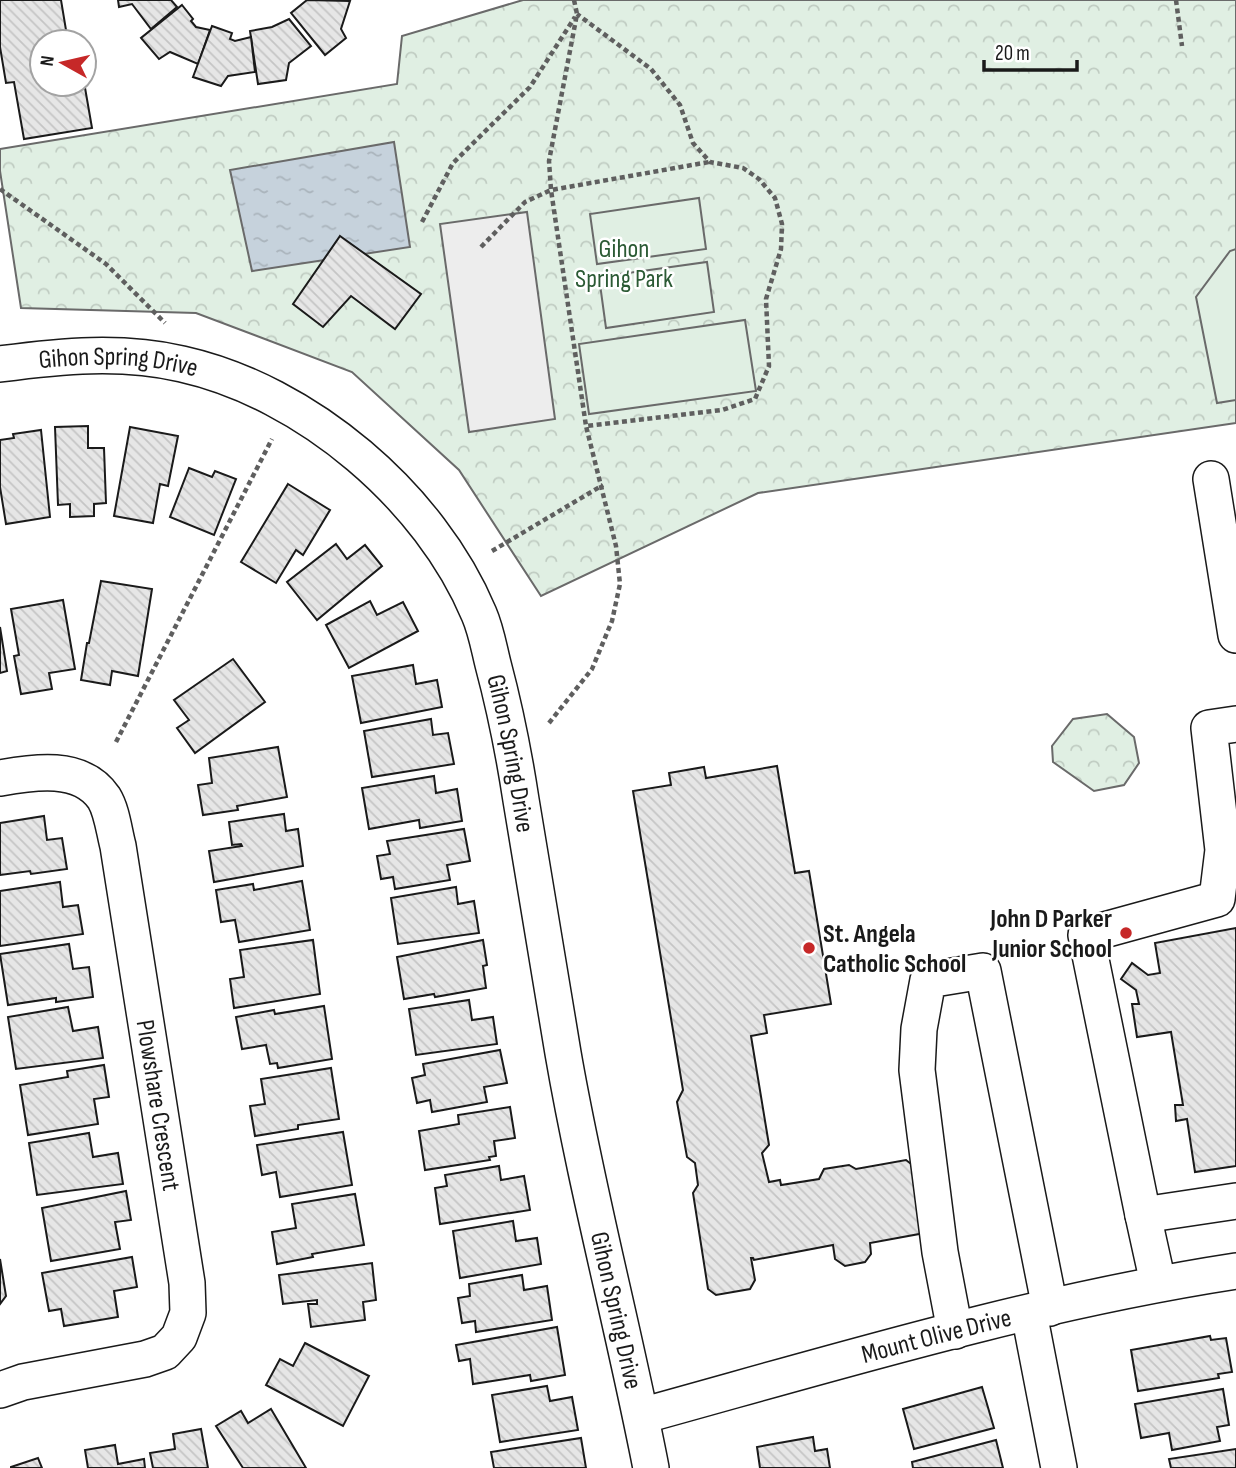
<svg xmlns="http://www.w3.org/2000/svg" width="1236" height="1468" font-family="'Sofia Sans Condensed',sans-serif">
  <defs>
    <pattern id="park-crowns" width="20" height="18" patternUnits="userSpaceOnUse" patternTransform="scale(1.75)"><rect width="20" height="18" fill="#e0efe3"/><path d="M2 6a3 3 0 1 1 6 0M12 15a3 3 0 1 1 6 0" fill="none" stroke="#c0ccc2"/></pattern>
    <pattern id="water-ripples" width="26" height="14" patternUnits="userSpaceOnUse" patternTransform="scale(1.75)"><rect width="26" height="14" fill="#c6d2dc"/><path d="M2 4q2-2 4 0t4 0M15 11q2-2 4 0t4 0" fill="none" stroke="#aab4bc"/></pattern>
    <pattern id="building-back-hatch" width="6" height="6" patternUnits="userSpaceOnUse" patternTransform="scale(1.75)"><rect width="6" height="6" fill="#e6e6e6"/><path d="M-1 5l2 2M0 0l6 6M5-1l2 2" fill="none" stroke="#c5c5c5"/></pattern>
  </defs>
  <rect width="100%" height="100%" fill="#fff"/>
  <g fill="url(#park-crowns)" stroke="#6a6a6a" stroke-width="2">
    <path d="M523,0h713v423l-478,70 -217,103 -82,-126 -107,-98 -156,-59 -175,-5 -21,-137v-22l397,-65 5,-48z"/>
    <path d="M1107,714l27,23 5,26 -15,22 -30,6 -41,-29 -1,-16 21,-27z"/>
  </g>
  <g fill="#e0efe3" stroke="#6a6a6a" stroke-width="2">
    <path d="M699,198l7,51 -109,15 -7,-50z"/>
    <path d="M1236,249v151l-19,3 -21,-106 34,-46z"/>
    <path d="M707,262l7,50 -108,16 -7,-51z"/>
    <path d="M745,320l11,71 -167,23 -10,-70z"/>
  </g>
  <path fill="#ededed" stroke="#6a6a6a" stroke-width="2" d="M527,212l28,207 -86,13 -29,-208z"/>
  <path fill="url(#water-ripples)" stroke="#6a6a6a" stroke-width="2" d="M394,142l16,105 -158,24 -22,-101z"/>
  <g fill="url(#building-back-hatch)" stroke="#1a1a1a" stroke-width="2">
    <path d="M0,0h61l7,42h-26v42h42v-2l8,46 -68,11 -10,-57 -8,1 -6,-36z"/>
    <path d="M118,0h53l6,7 -26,22 -19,-25 -13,3z"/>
    <path d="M307,0l43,1 -9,28 5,9 -21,17 -34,-42z"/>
    <path d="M182,5l11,14 -2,2 5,6 14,3 -12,34 -28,-12 -11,7 -18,-21z"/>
    <path d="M289,19l22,27 -22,17 -3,17 -28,4 -8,-53 22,-4z"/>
    <path d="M212,26l20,7 -2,6 5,2 16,-4 4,35 -27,4 -7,10 -28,-9z"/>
    <path d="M340,236l81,58 -26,35 -44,-33 -28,31 -30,-23z"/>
    <path d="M88,426v22h16l2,55 -12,1v12l-24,1v-13l-12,1 -3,-78z"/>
    <path d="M130,427l48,9 -10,50 -8,-2 -7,39 -39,-7z"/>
    <path d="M41,430l9,87 -44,7 -6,-37v-47l14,-2 -1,-4z"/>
    <path d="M189,468l23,9 3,-6 21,8 -22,56 -44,-18z"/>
    <path d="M288,484l42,26 -27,45 -7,-5 -20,33 -35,-21z"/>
    <path d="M336,544l11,15 18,-14 17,21 -65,54 -30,-38z"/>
    <path d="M101,581l51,8 -14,87 -26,-5 -2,14 -29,-5 6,-37h2z"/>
    <path d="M63,600l12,69 -26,4 3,16 -31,5 -7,-38 5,-1 -8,-46z"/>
    <path d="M370,601l7,14 26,-13 15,29 -69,37 -23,-43z"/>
    <path d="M0,627l7,44 -7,2z"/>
    <path d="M233,659l32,43 -70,51 -18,-25 12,-8 -15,-20z"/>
    <path d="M413,665l3,19 21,-4 5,27 -81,16 -9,-47z"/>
    <path d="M431,719l2,16 15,-2 6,31 -82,13 -8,-46z"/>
    <path d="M278,747l9,50 -50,9 1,4 -35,5 -5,-30 14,-2 -3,-25z"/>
    <path d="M777,766l18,107 14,-2 22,133 -67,11 3,18 -16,3 18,109 -7,8 7,29 11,-2 1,5 38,-6 5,-10 25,-4 7,4 50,-9 9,7 11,58 -7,9 -49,9 1,11 -6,8 -20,4 -10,-7 -2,-14 -79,15 -1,-2h-2l4,22 -5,9 -34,6 -8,-6 -15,-96 5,-8 -3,-22 -8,-6 -10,-55 6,-12 -50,-299 38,-6 -2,-12 35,-6 2,11z"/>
    <path d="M434,776l2,17 21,-4 5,32 -42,7 -1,-8 -50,9 -7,-41z"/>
    <path d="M284,814l2,17 12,-2 5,37 -89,16 -5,-31 33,-5 -1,-2 -9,1 -3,-23z"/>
    <path d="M44,816l3,24 15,-2 5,31 -36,5 -1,-3 -30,4v-52z"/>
    <path d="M464,829l6,32 -23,4 3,15 -55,9 -2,-12 -12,2 -4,-23 13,-2 -3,-13z"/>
    <path d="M302,881l8,49 -71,12 -4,-22 -14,2 -5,-32 37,-6 1,6z"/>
    <path d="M60,882l3,25 15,-2 5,29 -83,12v-55z"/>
    <path d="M456,887l2,17 16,-3 5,32 -81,11 -7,-46z"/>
    <path d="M1236,928v238l-41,6 -8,-53 -11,2 -1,-16h8l-12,-73 -34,5 -5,-33h7l-3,-14 -15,-11 11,-16 16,12 12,-2 -5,-30z"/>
    <path d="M313,940l7,54 -86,14 -4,-29 14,-2 -4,-27z"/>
    <path d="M483,940l4,25 -4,1 3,22 -51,9 -1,-3 -30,5 -7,-42z"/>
    <path d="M69,944l4,25 16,-2 4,30 -37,5v-4l-48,7 -8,-51z"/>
    <path d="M469,1000l3,20 21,-3 4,27 -81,11 -7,-46z"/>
    <path d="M324,1006l8,53 -54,9 -1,-5 -7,1 -4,-19 -24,4 -6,-32 38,-7 1,4z"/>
    <path d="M68,1007l5,24 25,-4 5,31 -87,11 -8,-52z"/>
    <path d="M500,1050l7,33 -23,4 3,15 -55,10 -2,-12 -13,3 -5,-25 13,-3 -2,-11z"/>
    <path d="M104,1065l5,32 -15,2 4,25 -70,11 -8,-50 48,-8 -1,-6z"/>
    <path d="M331,1068l8,51 -41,6v4l-43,7 -5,-30 15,-2 -4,-25z"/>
    <path d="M510,1107l5,31 -21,3 2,15 -7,1 1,3 -65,10 -6,-39 40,-7 -1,-9z"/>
    <path d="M343,1132l9,53 -72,12 -4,-25 -14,3 -5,-30z"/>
    <path d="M89,1133l4,24 25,-4 5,31 -86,11 -8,-52z"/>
    <path d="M499,1166l2,14 23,-4 6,34 -90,14 -5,-36 12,-2 -2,-11z"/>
    <path d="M126,1191l5,29 -16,2 5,27 -69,12 -9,-53z"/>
    <path d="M355,1194l9,51 -52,9 1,3 -36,7 -5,-32 24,-4 -4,-24z"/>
    <path d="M513,1221l3,20 21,-3 4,26 -81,14 -7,-47z"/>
    <path d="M132,1257l5,30 -23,4 4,26 -54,9 -3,-17 -12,2 -7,-38z"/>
    <path d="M0,1259l6,37 -6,8z"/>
    <path d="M372,1263l4,37 -13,2 2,18 -54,7 -3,-23h9v-4l-34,4 -4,-29z"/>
    <path d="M522,1275l2,15 23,-4 5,34 -76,12 -1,-11 -13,2 -4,-25 12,-2 -1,-12z"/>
    <path d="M557,1327l8,48 -34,6 -1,-6 -57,9 -3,-25 -11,2 -3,-16z"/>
    <path d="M1210,1336l1,4 15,-2 6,34 -14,2 1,4 -81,13 -7,-41z"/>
    <path d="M305,1343l64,33 -26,50 -77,-41 14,-26 13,7z"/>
    <path d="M547,1386l3,15 22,-4 6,33 -78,12 -8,-47z"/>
    <path d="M982,1387l12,41 -80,21 -11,-40z"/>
    <path d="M1223,1389l6,36 -12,2 3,14 -48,9 -3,-17 -28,5 -6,-34z"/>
    <path d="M271,1409l35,59h-63l-27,-42 25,-15 7,12z"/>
    <path d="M201,1429l7,39h-55l-3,-15 25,-4 -2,-15z"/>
    <path d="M813,1437l2,14 12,-2 3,19h-70l-3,-21z"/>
    <path d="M581,1438l5,30h-92l-3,-16z"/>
    <path d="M996,1440l7,28h-90l-1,-6z"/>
    <path d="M115,1445l3,19 26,-5 1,9h-57l-3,-18z"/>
    <path d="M1236,1449v19h-65l-2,-9z"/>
    <path d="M38,1458l4,10h-31v-1z"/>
  </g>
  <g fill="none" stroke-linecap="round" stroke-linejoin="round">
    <defs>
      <g id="minor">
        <path id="s1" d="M0,364c61,-8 121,-14 182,0 125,28 248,133 297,250 7,16 10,34 14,50 12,45 21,90 28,136 14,84 28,168 42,253 24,139 61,276 88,415"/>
        <path d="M1211,479l25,156"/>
        <path id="s2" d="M0,778c33,-6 81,-14 104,20 8,13 10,33 14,48l69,437 1,30 -9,24 -14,15 -20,7 -122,23 -23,8"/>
        <path d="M1143,1215l-57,-280 131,-36 6,-49 -14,-122 27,-4"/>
        <path d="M1158,1283l-15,-68 93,-14"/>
        <path d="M1029,1313l30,155"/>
        <path d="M955,1331l-15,-79 -23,-182 2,-41 9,-49 55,-9 67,337"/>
        <path id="s3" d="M641,1416c196,-54 393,-114 595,-145"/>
      </g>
    </defs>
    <use href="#minor" stroke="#1a1a1a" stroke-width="38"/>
    <g stroke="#5f5f5f" stroke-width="4.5" stroke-dasharray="5 3.5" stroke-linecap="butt">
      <path d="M574,0l3,14 -28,147 2,29 35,236"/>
      <path d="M1176,0l6,46"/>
      <path d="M0,189l106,75 59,59"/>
      <path d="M422,222l31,-59 77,-76 45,-70"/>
      <path d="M481,247l44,-45 26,-12 158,-28"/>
      <path d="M492,551l111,-66"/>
      <path d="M549,723l43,-54 20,-48 8,-37 -4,-38 -30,-120 136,-16 33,-11 14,-33 -3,-67 15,-50 1,-25 -7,-26 -16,-19 -16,-11 -33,-6 -17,-19 -13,-38 -29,-36 -74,-55"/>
      <path d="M116,742l156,-303"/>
    </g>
    <use href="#minor" stroke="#fff" stroke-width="35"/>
  </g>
  <g fill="#c62828" stroke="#fff" stroke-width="2.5">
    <circle cx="1126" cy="933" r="7"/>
    <circle cx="809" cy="948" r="7"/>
  </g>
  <g text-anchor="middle" stroke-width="5" stroke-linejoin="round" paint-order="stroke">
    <g font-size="26" fill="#2b5a34" stroke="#fff">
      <text x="624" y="257">Gihon<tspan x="624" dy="30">Spring Park</tspan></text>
    </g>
    <g font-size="26" fill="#1a1a1a" stroke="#fff">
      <text dy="9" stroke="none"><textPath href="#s1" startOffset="119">Gihon Spring Drive</textPath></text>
      <text dy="9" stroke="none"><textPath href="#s1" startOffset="728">Gihon Spring Drive</textPath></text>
      <text dy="9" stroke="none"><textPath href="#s2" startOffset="425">Plowshare Crescent</textPath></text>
      <text dy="9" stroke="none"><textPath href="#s1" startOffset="1295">Gihon Spring Drive</textPath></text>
      <text dy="9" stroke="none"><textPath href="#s3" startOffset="306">Mount Olive Drive</textPath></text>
    </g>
    <g font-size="26" font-weight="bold" fill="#1a1a1a" stroke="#fff" text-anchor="end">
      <text x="1112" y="927">John D Parker<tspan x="1112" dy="30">Junior School</tspan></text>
      <text x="823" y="942" text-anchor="start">St. Angela<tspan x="823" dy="30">Catholic School</tspan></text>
    </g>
  </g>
  <g transform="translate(63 63) rotate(278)"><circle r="33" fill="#ffffff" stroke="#a3a3a3" stroke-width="2"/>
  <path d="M0-5L12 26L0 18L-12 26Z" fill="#c62828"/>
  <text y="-10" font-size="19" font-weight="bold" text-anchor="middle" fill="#1a1a1a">N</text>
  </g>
  <path d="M984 60v10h93v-10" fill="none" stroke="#1a1a1a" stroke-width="3.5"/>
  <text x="995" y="60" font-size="21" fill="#1a1a1a" stroke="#ffffff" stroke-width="5" paint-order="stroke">20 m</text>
</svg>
